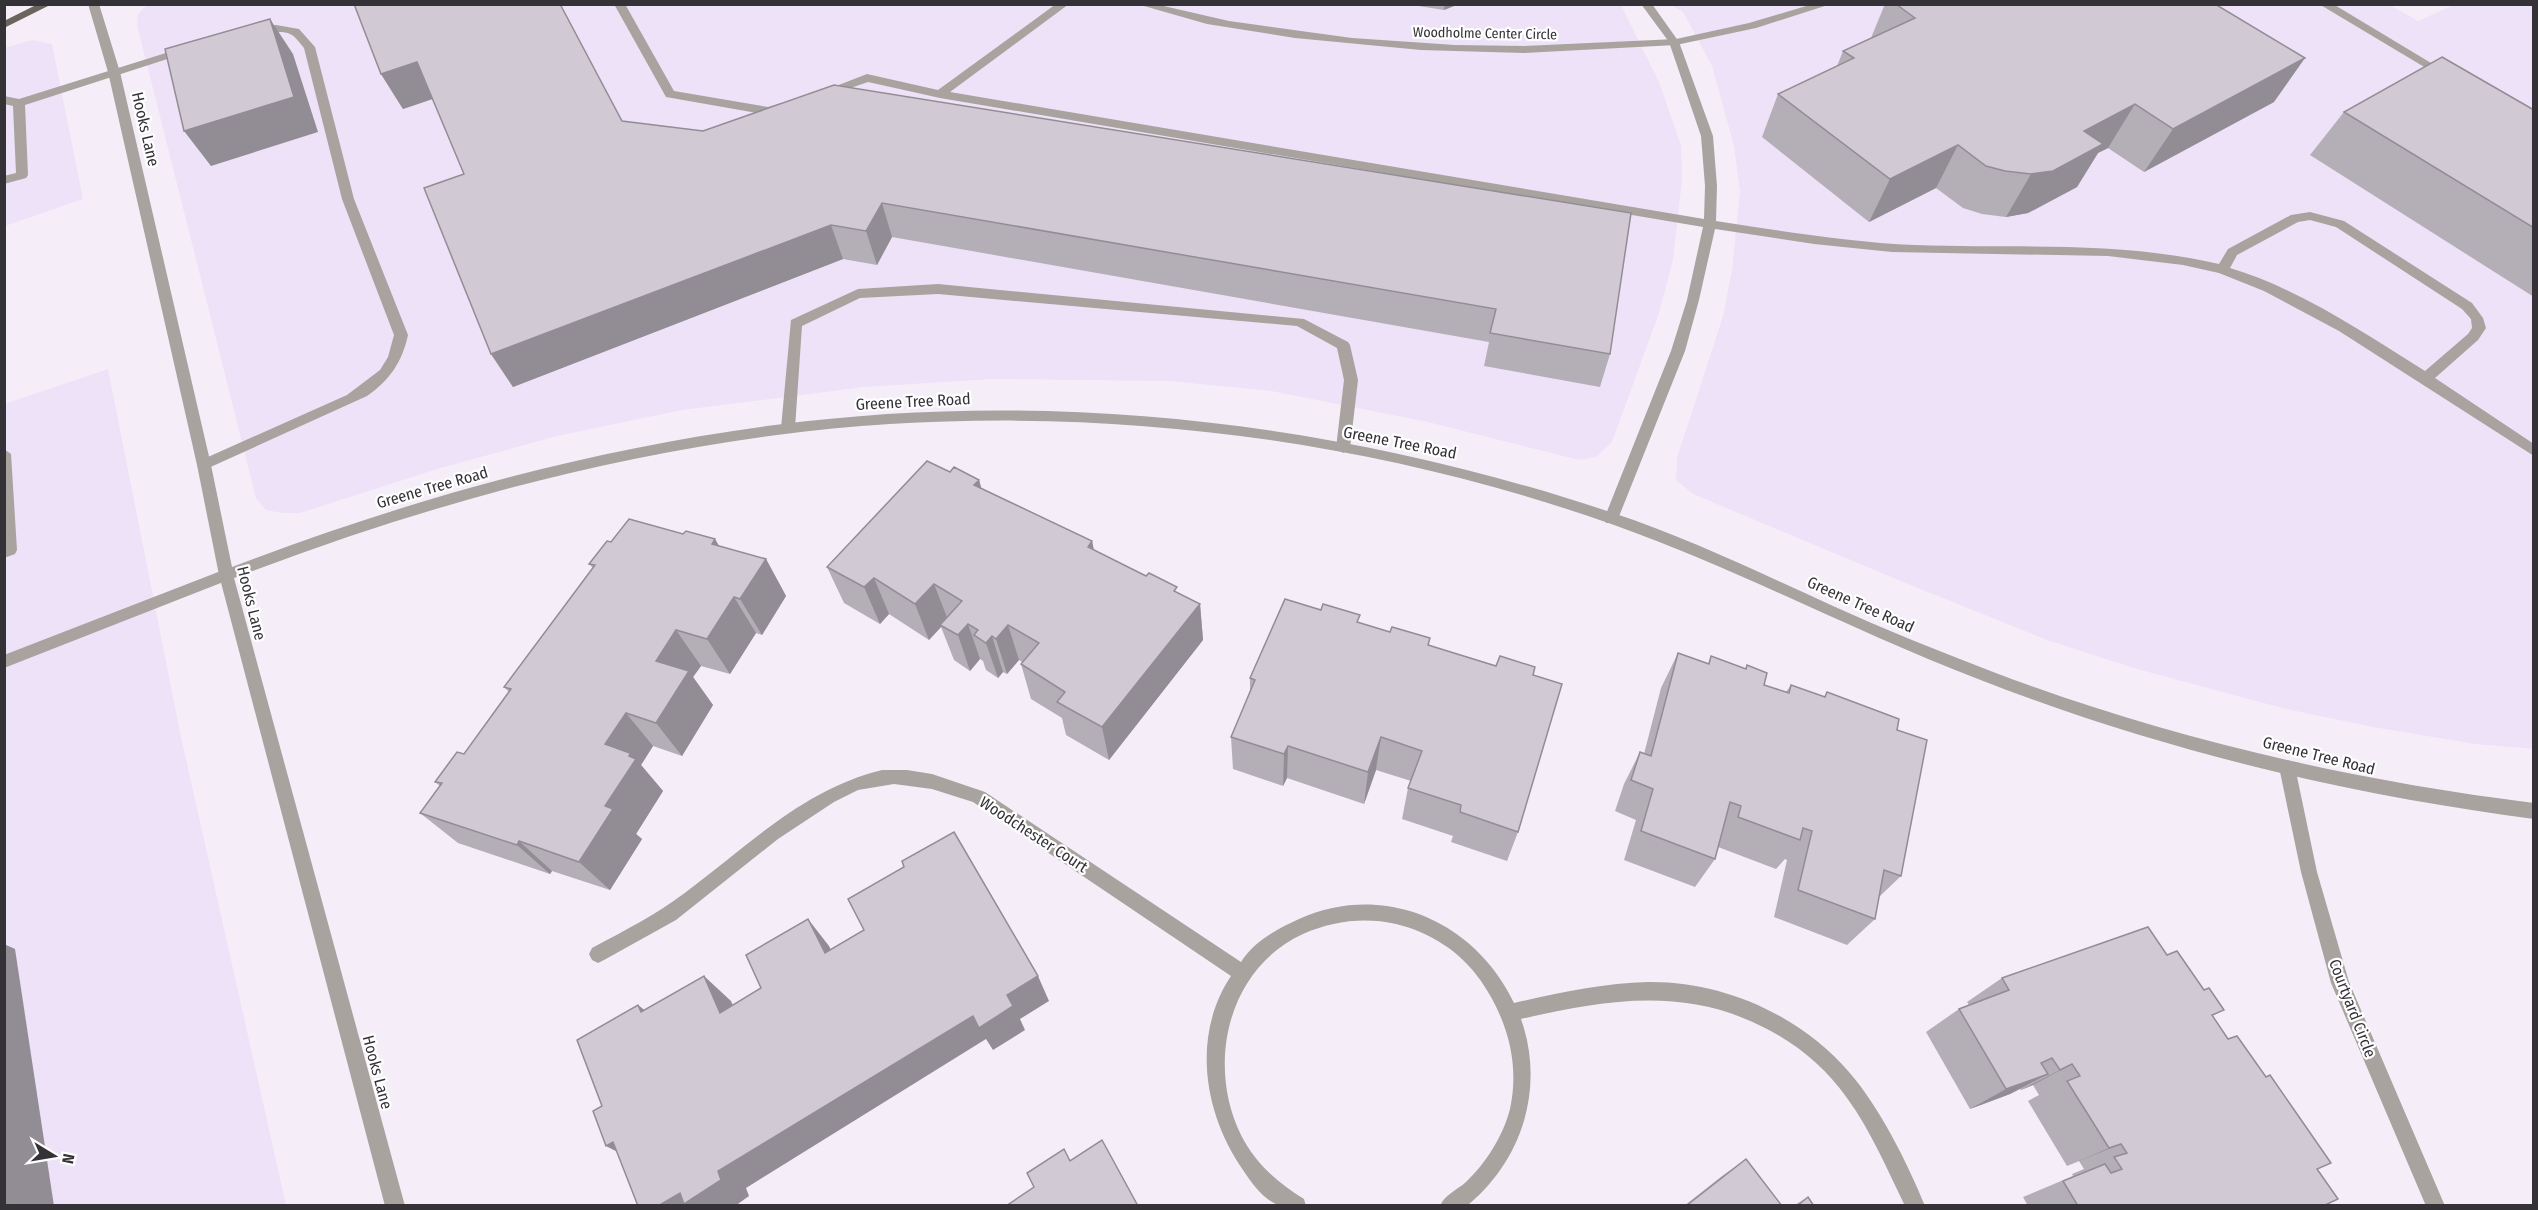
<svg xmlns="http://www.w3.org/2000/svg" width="2538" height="1210" font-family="'Fira Sans Condensed',sans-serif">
  <rect width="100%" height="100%" fill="#f5eef9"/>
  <g fill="#ede2f7">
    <path d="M148,4l1473,1 38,77 22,63 1,35 -9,80 -14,53 -47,129 -16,15 -17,3 -151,-38 -157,-31 -101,-10 -178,-2 -128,8 -182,23 -125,26 -120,33 -137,44h-18l-16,-3 -10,-12 -119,-473 1,-11z"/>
    <path d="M2388,4l30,17 36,-16h79v744l-58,-5 -102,-17 -87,-18 -149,-40 -90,-29 -144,-58 -210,-88 -17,-14 1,-22 46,-142 9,-46 8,-79 -6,-45 -22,-80 -29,-54 -12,-7z"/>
    <path d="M32,40l20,4 31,155 -78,27 -1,-178z"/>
    <path d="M108,369l73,368 105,468h-281l-1,-801z"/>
  </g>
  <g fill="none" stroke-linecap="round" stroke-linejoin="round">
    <g fill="#a8a39f" fill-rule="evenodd">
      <path d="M614,4h11l49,87 94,16 13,-4 6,4 -18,8 -103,-18z"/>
      <path d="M1056,4h13l-119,88 754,127 1,-33 -4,-50 -32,-94 -28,-38h11l27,38 34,94 4,50 -1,35c66,10 132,21 199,24 107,4 199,-5 304,19l9,-15 63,-34 19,-3 34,9 128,82 11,15 3,10 -8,12 -43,38 99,66v12l-195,-125 -75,-40 -45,-18 -36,-8 -75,-9 -216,-4 -78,-8 -99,-15 -16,71 -14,51 -67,168 -2,4h-10l-2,-4 67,-168 16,-51 16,-73 -763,-129 -72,-16 -44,15 -6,-4 49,-19 71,16zM2310,220l26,7 126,82 9,10 1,9 -4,6 -43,37c-59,-37 -127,-83 -195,-103l7,-13 61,-33z"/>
      <path d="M2319,4h14l118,71 -6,4 -4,-2z"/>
      <path d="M276,25l23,4 16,18 39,152 54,136c-6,27 -18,45 -41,61l-163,74 -5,-1 -2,-4 2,-4 148,-66 33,-25 8,-13 6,-22 -52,-136 -38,-151c-4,-5 -9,-12 -14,-14 -12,-6 -29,4 -38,-4l5,-3z"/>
      <path d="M185,47l6,3 -2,2 -164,53 3,70 -2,3 -22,6v-8l12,-3 -3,-67 -9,-2v-8l15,3z"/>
      <path d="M938,284l366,35 44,23 2,3 8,35 -8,68 -7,5 -7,-5 8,-68 -7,-32 -40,-22 -359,-32 -78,4 -58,28 -7,102 -2,4h-10l-2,-4 10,-108 67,-31z"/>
      <path d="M4,449l7,5 6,96 -2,4 -11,4z"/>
      <path d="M226,569l5,2 2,4 -2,4 -227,89v-13z"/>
    </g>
    <g fill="#a8a39f" fill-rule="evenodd">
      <path d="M1137,4h18l74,17 123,17 103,7 69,1 152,-7 73,-16 64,-19h18l-75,24 -80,17 -152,8 -103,-3 -126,-12 -88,-14z"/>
      <path d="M2287,760l6,2 2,5 22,105 32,110 96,224h-19l-95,-223 -30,-111 -22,-105 2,-5z"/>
      <path d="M882,770h25l25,4 53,18 256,170c13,-21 36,-33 58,-43 85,-38 176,2 215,84 44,-10 89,-20 134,-21 75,-1 152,33 201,90 30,34 59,92 76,134h-20c-18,-37 -34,-75 -58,-108 -21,-30 -50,-54 -82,-70 -81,-42 -160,-28 -244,-9 24,68 2,140 -53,186l-28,1c4,-11 17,-16 26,-24 20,-19 37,-46 44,-73 10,-46 -3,-90 -29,-128 -20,-29 -51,-49 -85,-57 -32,-7 -63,-3 -93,10 -75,34 -97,130 -62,201 14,28 37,48 63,64l2,7c-8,0 -20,2 -27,-1 -15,-4 -28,-23 -36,-35 -39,-56 -52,-134 -12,-194l-258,-174 -41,-13 -38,-5 -36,6 -24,12 -56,37 -102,81 -72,40 -6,3 -6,-3 -3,-6 3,-6c32,-17 65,-34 94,-56 63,-47 118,-103 196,-122z"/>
    </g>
    <path fill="#a8a39f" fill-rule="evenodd" d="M88,4h11l21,68 91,393 21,102c175,-67 357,-118 543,-142 281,-37 570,-2 838,88 76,25 147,60 220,93 51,23 103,44 155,64 174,67 361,110 546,133v16c-190,-25 -378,-70 -556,-140 -123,-47 -240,-110 -364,-154 -265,-94 -558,-126 -837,-90 -186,24 -368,76 -543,143l171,628h-20l-166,-631 -22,-110 -89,-393z"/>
    <path fill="#6b635d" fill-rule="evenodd" d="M38,4h14l-48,24v-7z"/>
  </g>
  <g fill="#b4aeb7">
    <path d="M1406,4h53l-15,6z"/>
    <path d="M1885,4h330l59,98 -130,70 -36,-24 -10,5 -21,34 -49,26 -22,4 -24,-3 -19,-6 -27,-20 -67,34 -107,-85 16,-43 59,-28 6,-15 28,-13z"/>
    <path d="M381,74l241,47 81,10 928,82 -21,141 -10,33 -116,-21 5,-24 -597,-105 -15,28 -34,-6 -330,128 -22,-33 -27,-180 -31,-75 -30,10z"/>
    <path d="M2534,110v187l-224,-142 34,-43z"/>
    <path d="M950,472l29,8 2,8 111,53 2,9 106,54 3,36 -94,120 -43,-25 -4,-17 -31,-19 -10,-35 1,-2 -3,-2 -12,14 -4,-2 -5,6 -12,-8 -3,-9 -3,-2 -10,12 -16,-11 -13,-33 -12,13 -40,-26 -9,10 -36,-21 -17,-36z"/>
    <path d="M611,542l108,4 47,13 20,37 -24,39 -6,-2 -26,41 -29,-8 -8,11 20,28 -31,51 -29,-10 -12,19 22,26 -27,43 6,5 -32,51 -58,-19 -2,3 -92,-31 -38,-30 20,-27 -5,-4 29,-28 45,-62 -5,-5 89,-119 -4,-4z"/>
    <path d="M1359,623l137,43 37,9 -15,157 -11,29 -56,-19 2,-6 -51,-17 6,-31 3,-7 -35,-11 -12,34 -77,-26 -4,8 -50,-17 -2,-32 19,-46v-13z"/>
    <path d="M1678,653l30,11 3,-8 35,13 1,-4 17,20 22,7 5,-7 33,12 3,-5 70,38 4,146 -22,21 -4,22 -28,26 -73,-28 13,-57 -2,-1 -9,10 -58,-22 -3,12 -20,28 -71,-27 12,-40 -21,-9 9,-27 16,-32 4,2 17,-66z"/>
    <path d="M2167,955l57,55 -12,6 105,153 6,37h-295l-5,-9 50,-21 -1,-2 12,-5 -5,-8 -12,5 -39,-65 11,-6 -6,-10 -12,5 -1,-1 -10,5 -40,15 -44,-77 33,-23 10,-4 -2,-3 35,-24z"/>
    <path d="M1746,1159l36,47h-98l38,-30z"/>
    <path d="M1808,1197l6,9h-21z"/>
  </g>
  <g fill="#928d95">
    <path d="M1445,4h14l-15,6z"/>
    <path d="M270,19l23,35 25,78 -107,34 -27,-35z"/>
    <path d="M2305,58l-31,44 -130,70 29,-43z"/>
    <path d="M417,62l21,35 -35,12 -22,-35z"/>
    <path d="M2135,104l-27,44 -10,5 -21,34 -49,26 -22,4 25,-43 53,-43z"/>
    <path d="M1958,145l-22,43 -67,34 21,-43z"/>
    <path d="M882,203l10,34 -15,28 -11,-34z"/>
    <path d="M831,225l12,34 -330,128 -22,-33z"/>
    <path d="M979,480l11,39 -16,-34z"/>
    <path d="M715,539l22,37 -25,-32z"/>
    <path d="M1092,541l7,38 -11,-32z"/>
    <path d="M766,559l20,37 -24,39 -22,-36z"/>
    <path d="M874,578l15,36 -9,10 -16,-37z"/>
    <path d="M934,584l14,36 -8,5 1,2 -12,13 -14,-36z"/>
    <path d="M734,597l22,36 -26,41 -23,-35z"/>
    <path d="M1200,604l3,36 -94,120 -7,-33z"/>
    <path d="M968,624l12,35 -10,12 -12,-36z"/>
    <path d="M1008,625l11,35 -12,14 -11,-35z"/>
    <path d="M676,630l25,36 -8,11 20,28 -31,51 -26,-33v-62z"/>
    <path d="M992,636l11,36 -5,6 -12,-35z"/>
    <path d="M626,713l27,33 -12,19 22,26 -27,43 6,5 -32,51 -31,-28 26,-56v-62z"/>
    <path d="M1381,737l-5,33 -12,34 4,-32z"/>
    <path d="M1288,746l-1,32 -4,8 1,-32z"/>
    <path d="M519,841l33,30 -2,3 -33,-29z"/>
    <path d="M808,919l21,27 16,32 -20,-25z"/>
    <path d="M4,944l11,5 39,257h-50z"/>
    <path d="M704,976l27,25 15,35 -26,-23z"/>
    <path d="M1038,976l11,25 -29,18 5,11 -32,20 -7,-11 -240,149 3,8 -14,10h-77l60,-35z"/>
    <path d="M638,1005l30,23 -27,-16z"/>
    <path d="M2072,1064l-39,21 -12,5 39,-20z"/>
    <path d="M2048,1074l-38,20 -40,15 36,-20z"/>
    <path d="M613,1142l26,21 -33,-17z"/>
    <path d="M2121,1144l-42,17 -12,5 42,-18z"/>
  </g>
  <g fill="#d1cad5" stroke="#928d95" stroke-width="1.5">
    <path d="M354,4h206l62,117 81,10 131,-46 797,128 -21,141 -120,-21 6,-24 -614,-106 -16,28 -35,-6 -340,129 -67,-166 40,-14 -47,-112 -36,12z"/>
    <path d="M1896,4h319l90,54 -132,71 -38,-25 -51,27 19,13 -50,27 -22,3 -26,-3 -19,-5 -28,-21 -68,34 -112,-85 76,-36 -11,-7 72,-33z"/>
    <path d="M270,19l24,78 -110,34 -19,-82z"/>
    <path d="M2442,57l92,53v118l-190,-116z"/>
    <path d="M927,461l23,11 4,-5 25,13 -5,5 118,56 -4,6 58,29 3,-3 28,14 -3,4 26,13 -98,123 -45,-25 8,-10 -44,-28 18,-21 -31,-18 -12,14 -4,-3 -6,7 -12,-8 4,-5 -10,-6 -10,11 -18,-10 22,-24 -28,-17 -19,20 -41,-26 -10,9 -37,-20z"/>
    <path d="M629,519l54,15 3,-3 29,8 -3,5 54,15 -26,40 -6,-2 -27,42 -31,-9 -20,31 33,10 -33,52 -30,-10 -21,31 25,9 -1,3 7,3 -31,47 8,3 -34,53 -60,-21 -2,4 -97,-32 22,-30 -7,-1 22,-30 7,2 47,-65 -7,-2 91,-122 -6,-1 18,-23 4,1z"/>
    <path d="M1285,599l36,11 2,-6 37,11 -3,7 33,10 2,-5 38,11 -2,7 68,21 4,-10 35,11 -2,8 29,9 -44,148 -58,-20 1,-7 -53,-17 14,-37 -41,-14 -13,35 -80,-26 -4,8 -53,-17 24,-57 -5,-2z"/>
    <path d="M1678,653l31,11 2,-8 35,13 1,-4 20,8 -3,12 25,8 2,-8 34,12 2,-5 72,27 -2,11 30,10 -26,136 -17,-6 -9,49 -77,-29 14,-59 -9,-3 -3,12 -62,-23 3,-11 -11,-4 -15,57 -74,-28 12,-42 -22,-9 9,-28 11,4z"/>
    <path d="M954,832l84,144 -31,19 6,11 -34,22 -6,-12 -255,155 3,9 -37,24 -4,-11 -22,13h-20l-25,-64 -7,4 -13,-35 9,-5 -25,-66 61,-35 3,7 63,-36 16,37 41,-25 -15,-33 62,-36 17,34 39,-23 -16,-31 56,-32 -2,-6z"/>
    <path d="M2148,927l19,28 10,-4 27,39 5,-2 15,22 -12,5 16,24 9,-3 29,41 4,-2 61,88 -14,6 21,30 -15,7h-245l-15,-25 42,-17 6,9 11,-4 -8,-12 13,-4 -6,-9 -12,4 -42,-67 13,-5 -8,-12 -12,6 -8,-12 -11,5 7,11 -42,15 -47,-80 50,-19 -7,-12z"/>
    <path d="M1102,1140l36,66h-132l28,-19 -7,-14 37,-24 6,12z"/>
    <path d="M1746,1159l36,47h-96z"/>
    <path d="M1808,1197l6,9h-17z"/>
  </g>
  <g text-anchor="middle" stroke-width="4.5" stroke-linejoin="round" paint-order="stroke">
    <g font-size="14" fill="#353237" stroke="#fefefe">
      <text transform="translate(1485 33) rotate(1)" y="5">Woodholme Center Circle</text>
    </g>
    <g font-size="16" fill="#353237" stroke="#fefefe">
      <text transform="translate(146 129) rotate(77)" y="6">Hooks Lane</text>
      <text transform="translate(913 401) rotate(-3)" y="6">Greene Tree Road</text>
      <text transform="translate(1400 442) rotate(11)" y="6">Greene Tree Road</text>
      <text transform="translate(432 487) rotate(-16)" y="6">Greene Tree Road</text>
      <text transform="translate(252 603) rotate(76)" y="6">Hooks Lane</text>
      <text transform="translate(1861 604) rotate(24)" y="6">Greene Tree Road</text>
      <text transform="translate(2319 755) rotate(14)" y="6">Greene Tree Road</text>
      <text transform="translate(1034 834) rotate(33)" y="6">Woodchester Court</text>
      <text transform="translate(2353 1008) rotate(69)" y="6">Courtyard Circle</text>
      <text transform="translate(378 1072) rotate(75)" y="6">Hooks Lane</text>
    </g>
  </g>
  <rect width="2538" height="1210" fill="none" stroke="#353237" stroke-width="12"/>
  <g transform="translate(54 1156) rotate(101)" stroke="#fefefe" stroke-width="4.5" paint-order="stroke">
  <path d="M0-4.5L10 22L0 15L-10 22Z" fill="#353237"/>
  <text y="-9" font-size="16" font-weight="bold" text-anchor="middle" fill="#353237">N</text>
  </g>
</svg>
